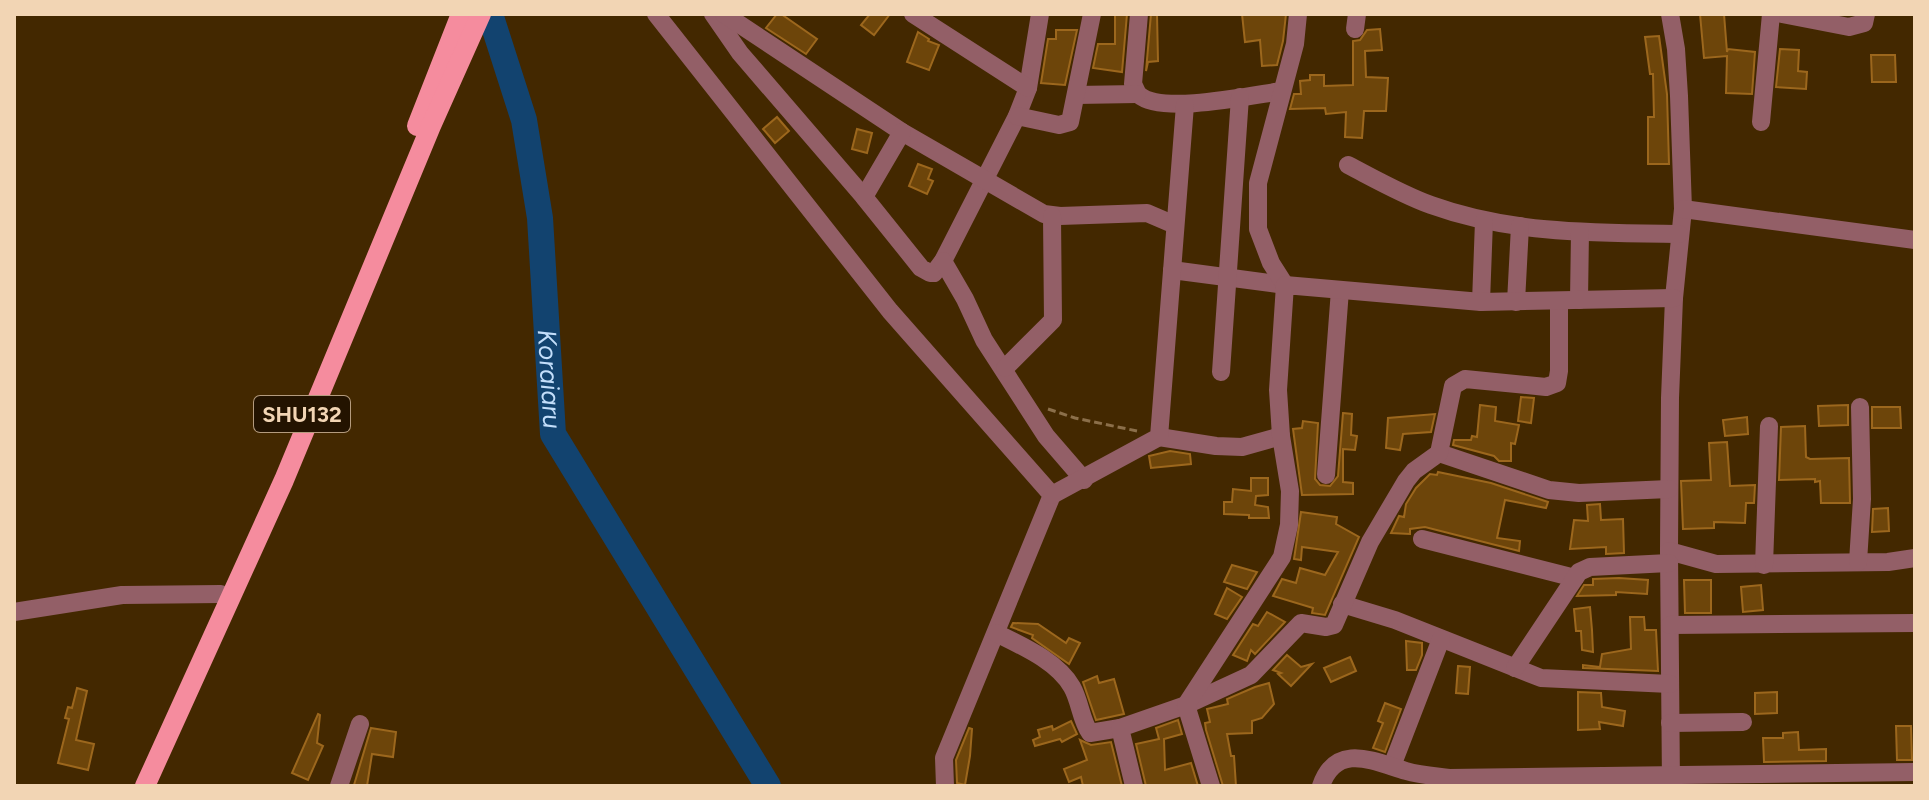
<svg xmlns="http://www.w3.org/2000/svg" width="1929" height="800" font-family="Figtree,sans-serif">
  <rect width="100%" height="100%" fill="#432800"/>
  <g fill="none" stroke-linecap="round" stroke-linejoin="round">
    <path stroke="#12436f" stroke-width="26" id="s1" d="M490,14l34,106 16,98 13,216 215,352"/>
  </g>
  <g fill="#6d450a" stroke="#9c671d" stroke-width="2">
    <path d="M777,14h4l36,25 -11,15 -40,-26z"/>
    <path d="M870,14h20l-16,21 -13,-10z"/>
    <path d="M1115,14h12l-5,58 -29,-4 5,-24h17z"/>
    <path d="M1151,14h6l1,47 -10,1 -2,9z"/>
    <path d="M1242,14h44l-3,27 -6,24 -15,1 -2,-26 -15,2z"/>
    <path d="M1700,14h24l3,38 1,-3 27,3 -3,42 -26,-1 1,-37 -23,2z"/>
    <path d="M1380,29l2,21 -17,1 1,26 22,1 -2,33h-22l-2,27 -17,-1 1,-25 -20,2 -1,-6 -35,1 4,-15h7l-1,-13 10,-1v-5h14v11l29,-1v-44l7,-1 7,-10z"/>
    <path d="M1056,30h21l-12,55 -24,-2 7,-44h8z"/>
    <path d="M918,32l11,7 -1,2 11,4 -10,25 -22,-8z"/>
    <path d="M1659,36l8,58 2,70h-21v-47h6l-1,-43h-3l-5,-37z"/>
    <path d="M1780,49l19,1 -1,21 9,1 -1,17 -30,-2z"/>
    <path d="M1871,55h24l1,27h-24z"/>
    <path d="M777,117l12,14 -14,12 -12,-14z"/>
    <path d="M857,129l15,4 -5,20 -15,-4z"/>
    <path d="M918,164l14,5 -4,10 5,2 -6,13 -18,-8z"/>
    <path d="M1521,397l13,1 -3,25 -13,-2z"/>
    <path d="M1480,405l16,2 -1,14 24,4 -4,19 -4,-1v18h-12l-5,-5 -41,-11 1,-5h17l1,-4 5,1z"/>
    <path d="M1848,405v20l-29,1 -1,-20z"/>
    <path d="M1872,407h28l1,21h-29z"/>
    <path d="M1343,413l9,1 -1,21 6,1 -2,14 -12,-1v33l10,1v11l-51,1 -9,-66 9,-1 1,-7 15,2 -3,56 5,6 10,1 8,-10z"/>
    <path d="M1435,414l-4,18 -28,2 -3,16 -14,-2 2,-30z"/>
    <path d="M1747,417l1,17 -23,2 -2,-16z"/>
    <path d="M1805,426l1,31 4,2 39,-1 1,45h-29l-1,-22 -5,1v-3l-36,1 2,-53z"/>
    <path d="M1727,442l3,44 25,-1 -1,18h-8l-1,20 -31,-1v6l-31,1 -2,-48 30,-1 -2,-37z"/>
    <path d="M1170,451l20,3 1,10 -40,4 -2,-12z"/>
    <path d="M1438,472l53,11 57,19 -2,6 -41,-8 -8,38 23,3 -1,10 -94,-24 -15,2v5l-19,-1 8,-17 5,1 2,-13 10,-16 14,-14 7,1z"/>
    <path d="M1251,478h17v17l-12,1 -1,9 13,2 1,11h-20v-3l-25,-1v-12h8l1,-13 18,2z"/>
    <path d="M1600,504l1,16 22,-1 1,34 -18,1v-7l-36,2 4,-29 14,1 -1,-16z"/>
    <path d="M1888,508l1,23 -17,1 1,-23z"/>
    <path d="M1301,512l36,5 -1,7 23,13 -34,78 -13,-2 1,-5 -40,-12 9,-17 14,4 4,-15 25,7 13,-23 -36,-5 -1,13 -7,-1z"/>
    <path d="M1232,565l25,7 -10,17 -23,-7z"/>
    <path d="M1619,578l29,2 -1,14 -31,-2v3l-39,1 7,-11h9v-6z"/>
    <path d="M1684,580h27v33h-26z"/>
    <path d="M1761,585l2,25 -20,2 -2,-25z"/>
    <path d="M1227,588l15,9 -15,22 -12,-5z"/>
    <path d="M1590,607l2,23 1,22 -11,-2 -1,-19h-5l-2,-22z"/>
    <path d="M1267,612l18,10 -30,32 -4,-4 -4,11 -14,-6 20,-31 5,2z"/>
    <path d="M1630,617h14l1,13h11l2,41 -75,-3v-3l17,2 2,-13 29,-5z"/>
    <path d="M1013,623l25,1 28,19 3,-5 11,5 -11,21 -37,-26 1,-3 -22,-8z"/>
    <path d="M1406,641l16,2v12l-6,15h-9z"/>
    <path d="M1287,655l14,12 11,-3 -21,22 -13,-12 3,-1 -8,-3z"/>
    <path d="M1350,657l6,14 -25,11 -7,-14z"/>
    <path d="M1458,666l12,1 -2,27 -12,-1z"/>
    <path d="M1097,676l2,7 15,-4 10,35 -28,6 -13,-38z"/>
    <path d="M1269,683l5,21 -12,14 -10,3v12l-25,1 4,22h3l2,30h-13l-17,-56 -1,-7 5,-1 -3,-13 21,-5 -1,-5 28,-12z"/>
    <path d="M77,688l10,3 -11,49 18,4 -6,26 -30,-7 11,-44 -4,-1 3,-11 4,1z"/>
    <path d="M1578,692l23,1 1,14 23,4 -2,15 -24,-4 1,7 -22,1z"/>
    <path d="M1777,692v21l-22,1v-21z"/>
    <path d="M1385,703l16,6 -16,43 -12,-4 10,-25 -5,-2z"/>
    <path d="M318,714l2,1 -3,28 6,3 -15,34 -16,-7z"/>
    <path d="M1178,720l4,14 -18,5 1,31 26,-7 7,23h-52l-10,-42 23,-5 -3,-11z"/>
    <path d="M1071,721l6,13 -15,8 -2,-3 -25,7 -2,-6 7,-3 -2,-7 14,-4 1,4z"/>
    <path d="M1896,726h15l1,34h-15z"/>
    <path d="M371,728l25,4 -3,25 -21,-3 -5,32 -13,-1z"/>
    <path d="M969,728l3,1 -2,27 -5,29 -8,-2 -1,-23z"/>
    <path d="M1798,732l1,18 27,-1v12l-62,1 -1,-24h20v-5z"/>
    <path d="M1080,740l11,5 20,-3 11,44h-39l-2,-9 -12,5 -5,-13 23,-9z"/>
  </g>
  <g fill="none" stroke-linecap="round" stroke-linejoin="round">
    <path stroke="#8b6f4a" stroke-width="3" stroke-dasharray="8 4" stroke-linecap="butt" d="M1048,409l27,9 62,13"/>
    <g stroke="#935f67" stroke-width="18">
      <path d="M656,14l234,297 162,184 -108,263 1,28"/>
      <path d="M713,14l27,39 124,144 57,71 9,5h4l9,-12 74,-145 11,-28 12,-74"/>
      <path d="M724,14l178,118 142,82 16,2 87,-3 28,12"/>
      <path d="M913,14l115,74"/>
      <path d="M1139,14l-6,70c2,3 3,8 6,11 23,20 114,0 143,-4"/>
      <path d="M1670,14l6,35 3,47 4,113 -9,89 -4,100 -1,153 2,235"/>
      <path d="M1782,14l67,13 15,-4 2,-9"/>
      <path d="M1355,29l2,-15"/>
      <path d="M1076,95l61,-1"/>
      <path d="M1017,116l42,9 11,-3 22,-108"/>
      <path d="M1761,122l10,-108"/>
      <path d="M1348,165c27,14 55,30 83,40 80,29 165,28 248,29"/>
      <path d="M864,197l38,-65"/>
      <path d="M1683,209l232,31"/>
      <path d="M943,261l22,38 19,41 62,96 38,44"/>
      <path d="M1172,270l113,15"/>
      <path d="M1285,285l-14,-22 -13,-34v-46l37,-139 3,-30"/>
      <path d="M1579,300l1,-68"/>
      <path d="M1481,302l3,-81"/>
      <path d="M1516,302l4,-76"/>
      <path d="M1005,368l48,-48 -1,-104"/>
      <path d="M1221,372l19,-275"/>
      <path d="M1159,437l57,9 26,1 39,-11"/>
      <path d="M1439,453l110,37 30,3 90,-4"/>
      <path d="M1326,475l14,-185"/>
      <path d="M1052,495l107,-58 26,-332"/>
      <path d="M1422,539l153,39"/>
      <path d="M1669,551l47,13 172,-2 27,-4"/>
      <path d="M1858,562l4,-63 -2,-92"/>
      <path d="M1764,565l5,-139"/>
      <path d="M1342,604l53,16 146,58 129,6"/>
      <path d="M14,612l108,-17 99,-1"/>
      <path d="M1670,625l245,-2"/>
      <path d="M996,633c26,13 61,28 76,54 8,14 9,33 18,46l30,-5"/>
      <path d="M1515,668l64,-96 11,-5 79,-4"/>
      <path d="M1670,723l73,-1"/>
      <path d="M1392,766l49,-127"/>
      <path d="M339,786l21,-62"/>
      <path d="M1134,786l-14,-58 66,-23 65,-30 50,-52 25,4 8,-2 36,-83 36,-61 8,-10 25,-18 14,-67 12,-7 81,8 11,-4 2,-12v-70"/>
      <path d="M1211,786l-25,-81 96,-148 7,-32 1,-34 -9,-55 -3,-46 7,-105 196,17 193,-4"/>
      <path d="M1321,786c15,-44 52,-25 85,-15 14,4 28,5 43,7l466,-6"/>
    </g>
    <g stroke="#f58c9e" stroke-width="20">
      <path d="M417,126l44,-112"/>
      <path d="M145,786l139,-306 147,-354 50,-112"/>
    </g>
  </g>
  <g text-anchor="middle" stroke-width="6" stroke-linejoin="round" paint-order="stroke">
    <rect fill="#231300" stroke="#b49b7e" stroke-width="2" x="254" y="396" width="96" height="36" rx="6"/>
    <g font-size="22" font-weight="bold" fill="#f2d5b4">
      <text x="302" y="422">SHU132</text>
    </g>
    <g font-size="26" font-style="italic" fill="#c3defa" stroke="#231300">
      <text dy="9" stroke="none"><textPath href="#s1" startOffset="372">Koraiaru</textPath></text>
    </g>
  </g>
  <rect width="1929" height="800" fill="none" stroke="#f2d5b4" stroke-width="32"/>
</svg>
